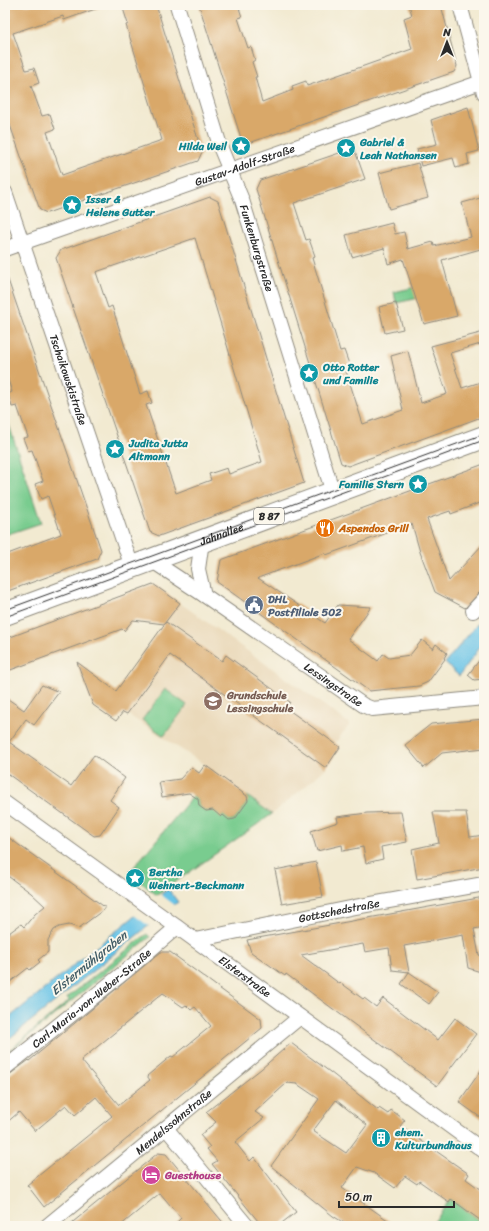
<svg xmlns="http://www.w3.org/2000/svg" width="489" height="1231" font-family="Sriracha,sans-serif">
  <rect width="100%" height="100%" fill="#fbf7ec"/>
  <filter id="ink" filterUnits="userSpaceOnUse"><feTurbulence type="fractalNoise" baseFrequency=".025" numOctaves="2"/><feDisplacementMap in="SourceGraphic" scale="8" xChannelSelector="R" yChannelSelector="G"/><feConvolveMatrix kernelMatrix="1 2 1 2 8 2 1 2 1" color-interpolation-filters="sRGB"/></filter>
  <filter id="wash" filterUnits="userSpaceOnUse"><feTurbulence type="fractalNoise" baseFrequency=".012" numOctaves="4" result="noise"/><feDisplacementMap in="SourceGraphic" scale="16" xChannelSelector="R" yChannelSelector="G"/><feGaussianBlur stdDeviation="0.9" result="paint"/><feColorMatrix in="noise" values="0 0 0 0 0 0 0 0 0 0 0 0 0 0 0 0 0 1.4 0 .05"/><feComposite in="paint" operator="in"/></filter>
  <g filter="url(#wash)">
    <rect width="100%" height="100%" fill="#f2ead1"/>
    <path fill="#ead9ba" d="M180,603l170,121 -15,19 5,4 -14,21 -18,16 -36,30 -67,-49 -78,-51 -4,-1 -7,8 -14,-10z"/>
    <g fill="#79cc8f" stroke="#527c5d">
      <path d="M416,287l3,11 -23,5 -2,-11z"/>
      <path d="M5,413l36,110 -36,12z"/>
      <path d="M165,689l22,16 -23,31 -22,-16z"/>
      <path d="M193,796l5,3 1,7 7,5 7,-1 8,6 2,-1 7,5 5,-1 13,-18 -1,-5 25,18 -115,81 -28,-22z"/>
      <path d="M147,934l3,3 -145,118v-5l2,2 62,-51 -2,-3z"/>
      <path d="M451,1199l33,24v3h-53z"/>
    </g>
    <g fill="#6ac4e7" stroke="#4a7889">
      <path d="M484,616v26l-25,34 -14,-13z"/>
      <path d="M168,889l10,13 -173,140v-21z"/>
    </g>
    <path fill="#f2ead1" d="M160,894l16,12 -26,21 -16,-12z"/>
    <g id="blocks">
      <g fill="#d9a869" fill-rule="evenodd">
        <path d="M5,5h96v2l-37,13 -1,-4 -50,17 13,37 8,-2 5,15 -8,3 11,30 8,-2 5,15 -8,3 15,43 100,-35 -36,-115 2,-1 -6,-19h34l46,147 -4,9 -151,52 -7,-3 -35,-99z"/>
        <path d="M199,5h39l4,12 -4,1 10,30 3,-1 4,13 -3,2 5,15h-2l7,25 31,-12 -1,-4 14,-5 1,5 105,-37 -8,-31 8,-3 -3,-10h32l16,61 -3,6 -205,71 -8,-5z"/>
        <path d="M468,107l11,44 -12,3 2,10 -13,4 -3,-10 -32,8 -4,-17 20,-5 -6,-24z"/>
        <path d="M354,148l11,31 -71,24 12,37 3,-1 6,17 -3,2 28,93 4,-1 6,17 -5,1 18,56 40,-14 -12,-54 17,-5 13,52 26,-9 -16,-48 53,-14v11l-34,10 12,35 22,-7v35l-136,50 -7,-3 -85,-274 4,-9z"/>
        <path d="M418,163l10,35 -39,11 -10,-36z"/>
        <path d="M210,197l8,4 86,282 -145,53 -9,-4 -94,-274 5,-8zM195,238l67,224 -33,12 -2,-6 -18,6 2,6 -35,13 -30,-88 6,-2 -4,-12 -8,3 -28,-88 -4,2 -12,-36z"/>
        <path d="M484,197v51l-42,12 15,56 -33,8 -21,-65 -15,5 -4,-16 -32,9 -6,-22 46,-12 3,11 9,-2 4,17 25,-7 1,4 37,-9 -9,-34z"/>
        <path d="M5,277h2l94,273 -4,9 -92,33v-37l56,-21 -13,-38 -7,3 -6,-15 8,-3 -11,-31 -4,1 -5,-13 5,-1 -11,-31 -5,1 -4,-13 4,-2 -7,-21z"/>
        <path d="M396,303l7,26 -18,4 -6,-26z"/>
        <path d="M484,464v37l-33,13 -1,-3 -23,8 22,62 35,-38v45l-19,20 -30,-16 -15,-40 -8,-28 -86,31 -1,-2 -67,25 67,45 13,-18 33,2 -23,32 30,22 5,-7 6,4 21,-3 12,-15 11,9 3,-5 11,9 -3,5 1,1 -17,23 -9,4 -50,5 -152,-109 4,-22z"/>
        <path d="M153,584l27,19 -16,21 -31,-4 -9,11 -2,-2 -117,43v-33z"/>
        <path d="M166,622l56,39 4,-6 64,47 -4,6 54,39 -14,21 -156,-113 -43,59 -4,-2 -7,9 -23,-16 -16,-43 39,29z"/>
        <path d="M484,654v25l-10,1 -6,-5z"/>
        <path d="M42,685l17,7 -25,33 -8,-6 -17,23 62,44 23,-31 31,23 -15,22 9,7 -19,28 -6,1 -89,-64v-75l19,13z"/>
        <path d="M484,719v29l-42,5 -18,15 -19,-23 26,-21z"/>
        <path d="M205,765l42,31 1,5 -13,18 -6,1 -6,-5 -2,2 -8,-7 -7,1 -7,-5 -1,-7 -9,-6 -27,4 -3,-15 21,-3 11,-12 8,6z"/>
        <path d="M401,812l6,30 -26,5 2,12 -17,4 -3,-16 -20,4 -1,-6 -25,6 -6,-20 27,-9 -1,-5 30,-4z"/>
        <path d="M433,812h33l4,25 14,-2v32l-67,12 -5,-30 27,-6z"/>
        <path d="M5,835l101,73 -27,20 -10,-3 -10,2 -5,3 -6,10v12l-10,8 2,2 -10,8 -2,-2 -23,18v-50l16,-12 3,3 11,-13 10,-8 -14,-13 -26,-19z"/>
        <path d="M316,862l7,35 -41,7 -7,-34z"/>
        <path d="M484,897v30l-10,2 5,26 5,2v16l-16,-5 -5,-33 -59,11 5,26 -17,-2 -3,-22 -24,4 -2,-8 -62,11 39,29 1,-1 22,16 1,-1 12,9 7,-9 55,42 17,-22 21,16 -39,52 -151,-112 -1,2 -34,-24 -4,-12z"/>
        <path d="M161,952h9l91,67 1,9 -218,179 -17,-22 85,-69 -16,-19 -21,18 -9,-10 -31,26 -16,-19 -14,12v-46l24,-18v1zM163,993l20,14 3,-2 5,5 4,-3 16,19 -38,31 -2,-1 -24,20 3,4 -31,25 -38,-45z"/>
        <path d="M409,972l29,20 -9,12 -28,-20z"/>
        <path d="M291,1043l39,29 48,38 1,-2 9,6 3,-4 14,10 -5,6 69,48 -3,5 18,13v31l-33,-24 -2,3 -30,-21 -2,3 -12,-8 -10,12 -21,-15 -17,-6 -15,21 54,38h-47l-16,-10 -62,-50 48,-67 -22,-15 -10,-1 -32,29 9,6 -29,24 15,19 4,-4 42,55 -18,14h-16l-50,-62 5,-3 -10,-12 3,-2 -10,-12 16,-13 -10,-10 55,-43zM336,1100l31,25 -21,28 -33,-22z"/>
        <path d="M484,1066v54l-25,-18z"/>
        <path d="M158,1153l8,1 60,72h-53l8,-8 -21,-25 -40,33h-52z"/>
      </g>
    </g>
  </g>
  <g filter="url(#ink)">
    <use href="#blocks" fill-opacity="0" stroke="#8e8a7e" stroke-width="1"/>
    <g fill="none" stroke-linecap="round" stroke-linejoin="round">
      <defs>
        <g id="street">
          <path id="s1" d="M177,5l44,144 21,51 91,293"/>
          <path d="M460,5l24,88"/>
          <path id="s2" d="M5,192l127,375"/>
          <path id="s3" d="M5,249l479,-168"/>
          <path d="M202,541l-4,28 6,26"/>
          <path id="s4" d="M151,560l53,35 159,110 9,4 112,-11"/>
          <path d="M473,611l11,-12"/>
          <path id="s5" d="M5,803l190,137 289,211"/>
          <path id="s6" d="M195,940l160,-33 129,-23"/>
          <path id="s7" d="M5,1068l122,-98 50,-43"/>
          <path d="M166,1128l81,98"/>
          <path id="s8" d="M47,1226l253,-209"/>
        </g>
        <g id="primary">
          <path id="s9" d="M5,614l479,-177"/>
        </g>
      </defs>
      <use href="#street" stroke="#8e8a7e" stroke-width="16"/>
      <use href="#primary" stroke="#8e8a7e" stroke-width="24"/>
      <use href="#street" stroke="#fff" stroke-width="14"/>
      <use href="#primary" stroke="#fff" stroke-width="22"/>
      <g stroke="#2b2b2b" stroke-width="1">
        <path d="M5,610l479,-176"/>
        <path d="M5,617l479,-177"/>
      </g>
    </g>
  </g>
  <defs>
    <symbol id="sight-disc" viewBox="-11 -11 22 22"><circle r="9.5" fill="#0f9aa8" stroke="#fbf7ec"/><path d="M0-6L1.8-2.2L6-1.7L2.9 1.2L3.7 5.4L0 3.3L-3.7 5.4L-2.9 1.2L-6-1.7L-1.8-2.2Z" fill="#fff"/></symbol>
    <symbol id="restaurant-disc" viewBox="-11 -11 22 22"><circle r="9.5" fill="#e8710a" stroke="#fbf7ec"/><path d="M-5-6h1v4h1v-4h1v4h1v-4h1v5L-1.5 .5V6h-2V.5L-5-1ZM5-6V6H3V1.5H1.5Q1.5-4 5-6Z" fill="#fff"/></symbol>
    <symbol id="civic-disc" viewBox="-11 -11 22 22"><circle r="9.5" fill="#5c6f8a" stroke="#fbf7ec"/><path d="M-.6-6.5H3V-4.5H.6V-3L4-1V1h2V6H-6V1h2V-1L-.6-3ZM-1.2 2.5V6h2.4V2.5Z" fill="#fff"/></symbol>
    <symbol id="school-disc" viewBox="-11 -11 22 22"><circle r="9.5" fill="#8d6e63" stroke="#fbf7ec"/><path d="M0-5L7-2L0 1L-7-2ZM-4 1L0 2.5L4 1V4Q0 6-4 4Z" fill="#fff"/></symbol>
    <symbol id="building-disc" viewBox="-11 -11 22 22"><circle r="9.5" fill="#0f9aa8" stroke="#fbf7ec"/><path d="M-4-6H4V6H1V3H-1V6H-4ZM-2.5-4.3h1.7v1.8h-1.7ZM.8-4.3h1.7v1.8H.8ZM-2.5-1h1.7V.8h-1.7ZM.8-1h1.7V.8H.8Z" fill="#fff"/></symbol>
    <symbol id="hotel-disc" viewBox="-11 -11 22 22"><circle r="9.5" fill="#d1479c" stroke="#fbf7ec"/><path d="M-6-4.5h1.5V1H6V5H4.5V3h-9V5H-6ZM-4 0a1.8 1.8 0 1 1 3.6 0ZM.5 0V-2.5h3Q6-2.5 6 0Z" fill="#fff"/></symbol>
  </defs>
  <g fill-rule="evenodd">
    <use href="#sight-disc" x="230" y="135" width="22" height="22"/>
    <use href="#sight-disc" x="335" y="137" width="22" height="22"/>
    <use href="#sight-disc" x="61" y="194" width="22" height="22"/>
    <use href="#sight-disc" x="298" y="362" width="22" height="22"/>
    <use href="#sight-disc" x="104" y="438" width="22" height="22"/>
    <use href="#sight-disc" x="407" y="473" width="22" height="22"/>
    <use href="#restaurant-disc" x="314" y="517" width="22" height="22"/>
    <use href="#civic-disc" x="243" y="594" width="22" height="22"/>
    <use href="#school-disc" x="202" y="690" width="22" height="22"/>
    <use href="#sight-disc" x="124" y="867" width="22" height="22"/>
    <use href="#building-disc" x="370" y="1127" width="22" height="22"/>
    <use href="#hotel-disc" x="140" y="1164" width="22" height="22"/>
  </g>
  <g text-anchor="middle" stroke-width="4" stroke-linejoin="round" paint-order="stroke">
    <rect fill="#fbf7ec" stroke="#696865" stroke-width="1" x="254" y="508" width="30" height="16" rx="3"/>
    <g font-size="10" font-weight="bold" fill="#2b2b2b">
      <text x="269" y="520">B 87</text>
    </g>
    <g font-size="11" font-weight="bold" fill="#0d838f" stroke="#fbf7ec" text-anchor="start">
      <text x="360" y="146">Gabriel &amp;<tspan x="360" dy="13">Leah Nathansen</tspan></text>
      <text x="227" y="150" text-anchor="end">Hilda Weil</text>
      <text x="86" y="203">Isser &amp;<tspan x="86" dy="13">Helene Gutter</tspan></text>
      <text x="323" y="371">Otto Rotter<tspan x="323" dy="13">und Familie</tspan></text>
      <text x="129" y="447">Judita Jutta<tspan x="129" dy="13">Altmann</tspan></text>
      <text x="404" y="488" text-anchor="end">Familie Stern</text>
      <text x="149" y="876">Bertha<tspan x="149" dy="13">Wehnert-Beckmann</tspan></text>
      <text x="395" y="1136">ehem.<tspan x="395" dy="13">Kulturbundhaus</tspan></text>
    </g>
    <g font-size="11" fill="#2b2b2b" stroke="#fbf7ec">
      <text dy="4" stroke="none"><textPath href="#s3" startOffset="254">Gustav-Adolf-Straße</textPath></text>
      <text dy="4" stroke="none"><textPath href="#s1" startOffset="256">Funkenburgstraße</textPath></text>
      <text dy="4" stroke="none"><textPath href="#s2" startOffset="198">Tschaikowskistraße</textPath></text>
      <text dy="4" stroke="none"><textPath href="#s9" startOffset="231">Jahnallee</textPath></text>
      <text dy="4" stroke="none"><textPath href="#s4" startOffset="221">Lessingstraße</textPath></text>
      <text dy="4" stroke="none"><textPath href="#s6" startOffset="147">Gottschedstraße</textPath></text>
      <text dy="4" stroke="none"><textPath href="#s5" startOffset="296">Elsterstraße</textPath></text>
      <text dy="4" stroke="none"><textPath href="#s7" startOffset="111">Carl-Maria-von-Weber-Straße</textPath></text>
      <text dy="4" stroke="none"><textPath href="#s8" startOffset="164">Mendelssohnstraße</textPath></text>
    </g>
    <g font-size="11" font-weight="bold" fill="#c56008" stroke="#fbf7ec" text-anchor="start">
      <text x="339" y="532">Aspendos Grill</text>
    </g>
    <g font-size="11" font-weight="bold" fill="#4e5e75" stroke="#fbf7ec" text-anchor="start">
      <text x="268" y="603">DHL<tspan x="268" dy="13">Postfiliale 502</tspan></text>
    </g>
    <g font-size="11" font-weight="bold" fill="#785e54" stroke="#fbf7ec" text-anchor="start">
      <text x="227" y="699">Grundschule<tspan x="227" dy="13">Lessingschule</tspan></text>
    </g>
    <g font-size="11" font-weight="bold" fill="#b23c85" stroke="#fbf7ec" text-anchor="start">
      <text x="165" y="1179">Guesthouse</text>
    </g>
    <g font-size="12" font-style="italic" fill="#3e5963" stroke="#fbf7ec">
      <text transform="translate(89 963) rotate(-39)" y="4">Elstermühlgraben</text>
    </g>
  </g>
  <rect width="489" height="1231" fill="none" stroke="#fbf7ec" stroke-width="20"/>
  <g transform="translate(447 42)" stroke="#fbf7ec" stroke-width="3" paint-order="stroke">
  <path d="M0-3L7 15L0 10L-7 15Z" fill="#2b2b2b"/>
  <text y="-6" font-size="11" font-weight="bold" text-anchor="middle" fill="#2b2b2b">N</text>
  </g>
  <path d="M339 1201v6h115v-6" fill="none" stroke="#2b2b2b" stroke-width="2"/>
  <text x="345" y="1201" font-size="12" fill="#2b2b2b" stroke="#fbf7ec" stroke-width="3" paint-order="stroke">50 m</text>
</svg>
